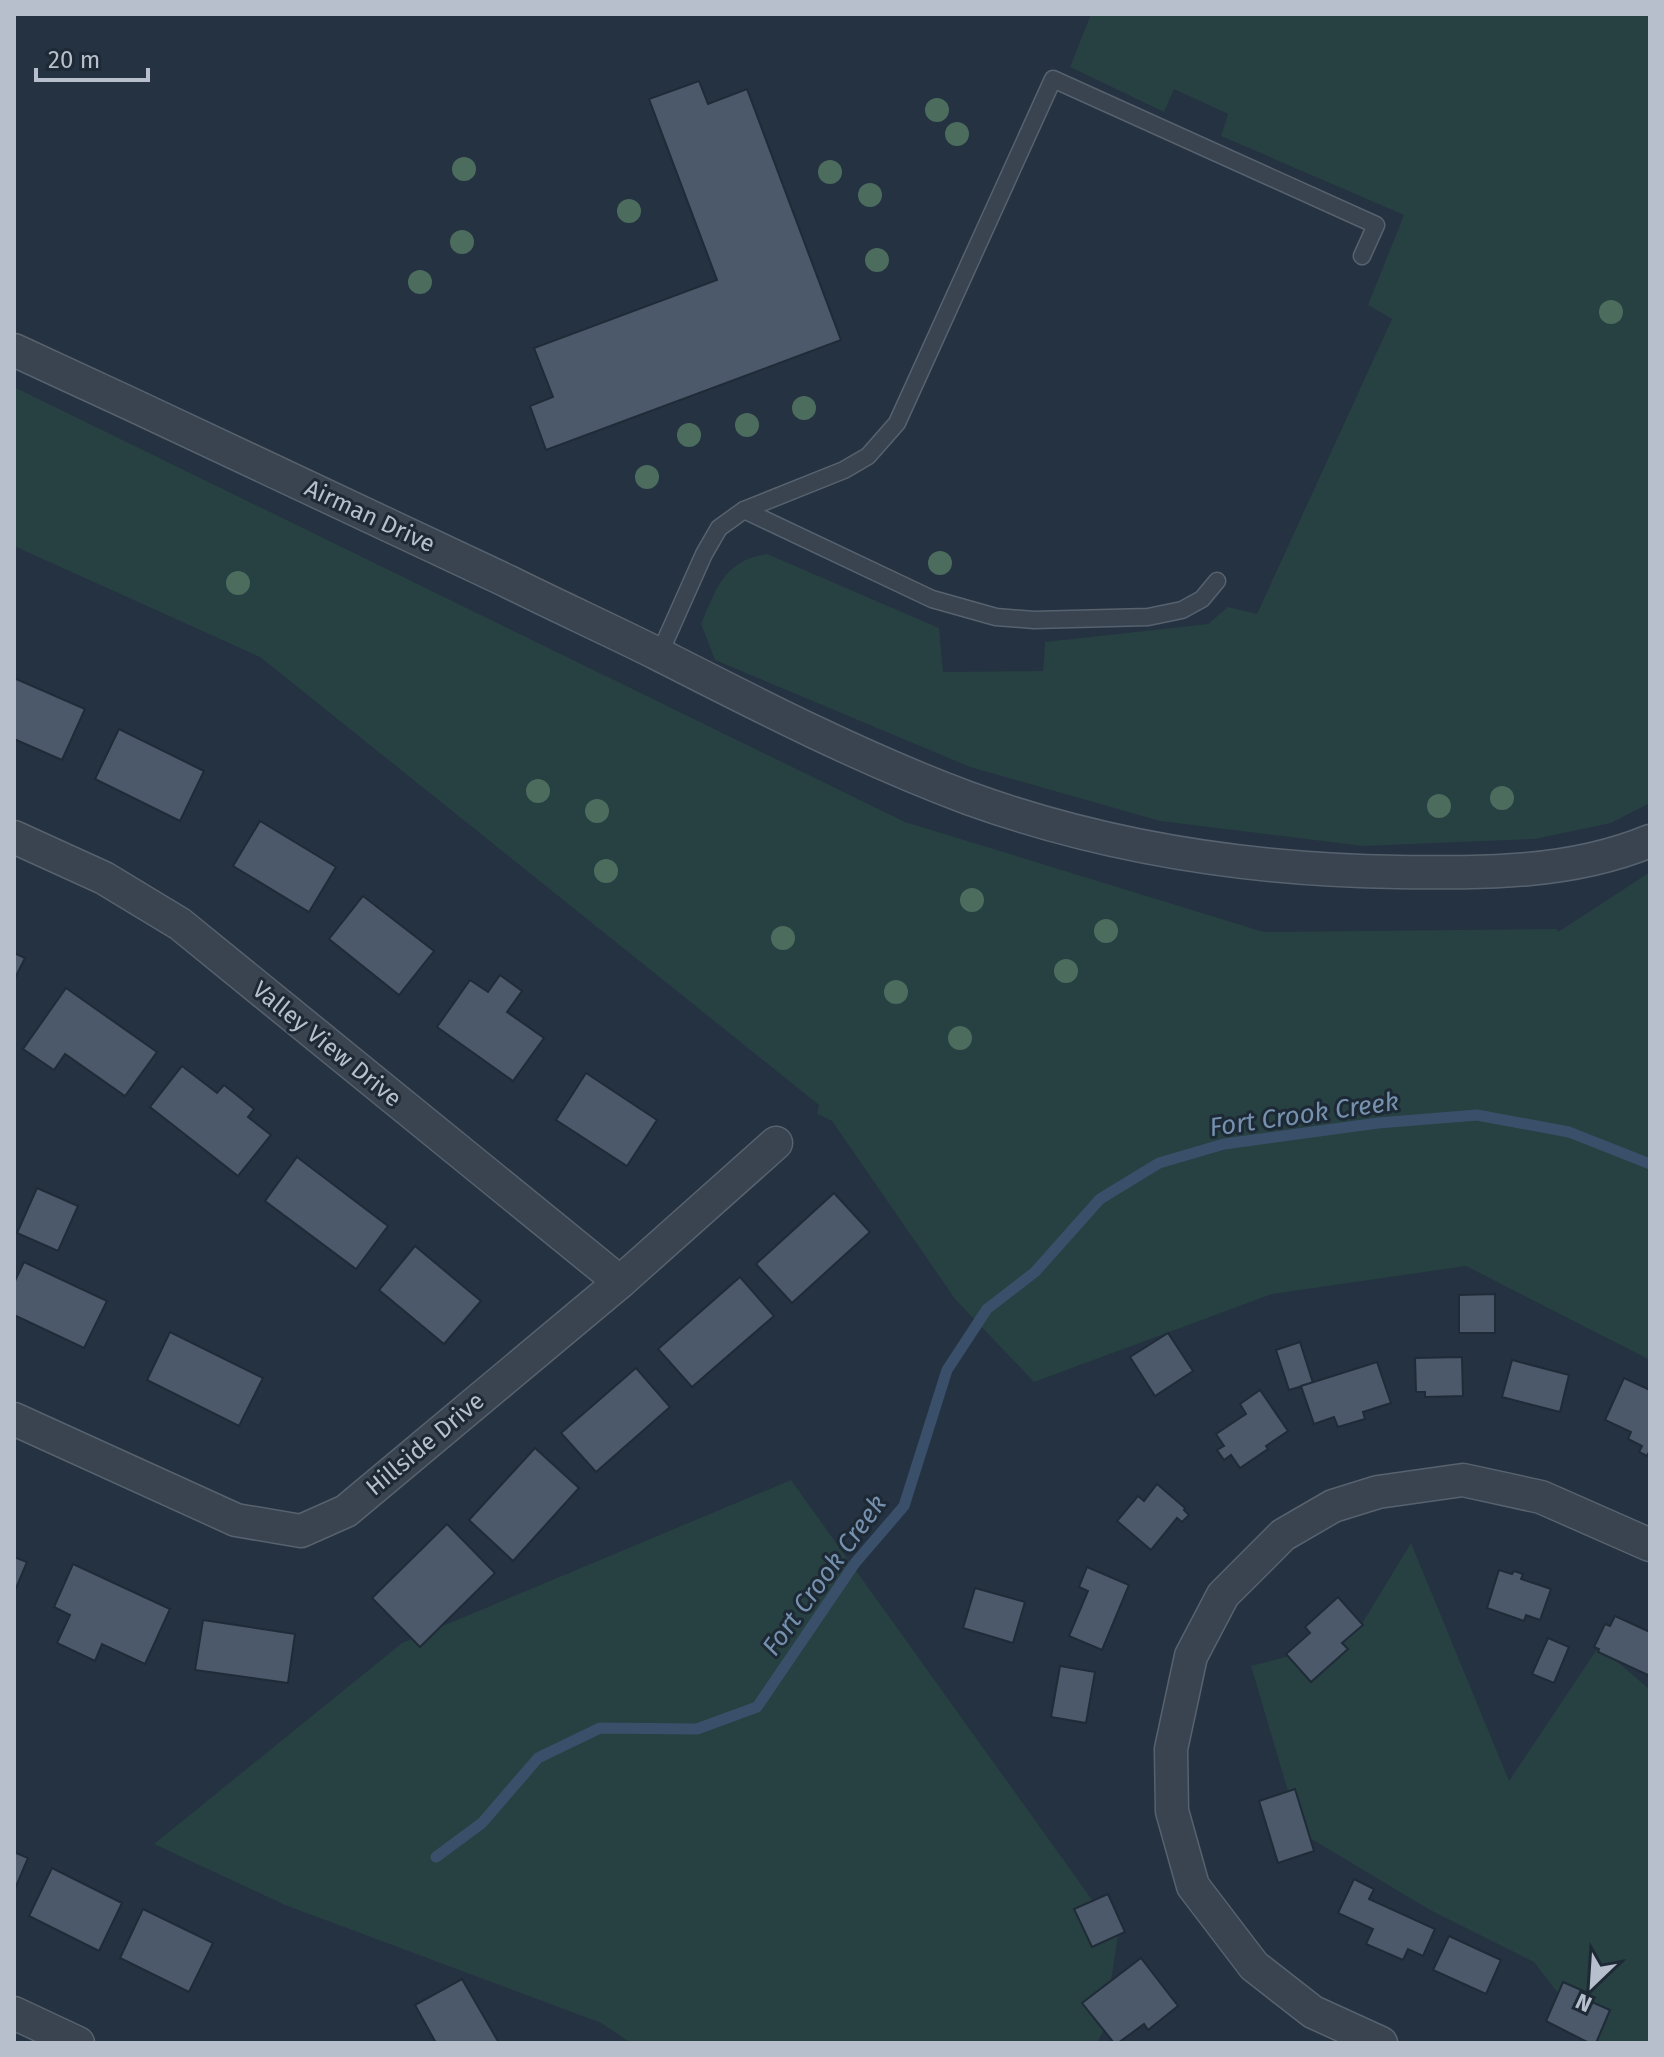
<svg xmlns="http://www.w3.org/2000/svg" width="1664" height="2057" font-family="'Fira Sans',sans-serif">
  <rect width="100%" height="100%" fill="#253241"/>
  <g fill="#274042">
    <path d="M1091,14h559v789l-39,20 -76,16 -172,7 -203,-25 -190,-54 -255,-107 -14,-36c15,-35 23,-64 66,-70l172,74 4,44 100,-1 2,-29 163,-18 20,-17 29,7 135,-295 -24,-14 36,-90 -183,-79 7,-22 -54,-25 -10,23 -94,-45z"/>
    <path d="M14,387l891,435 359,110 293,-3 1,3 92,-60v488l-184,-94 -194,28 -238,88 -79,-83 -123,-178 -15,-7 2,-9 -559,-448 -246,-111z"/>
    <path d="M791,1480l327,456 -15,95 -6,12h-466l-30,-20 -316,-118 -131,-61 248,-201z"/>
    <path d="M1411,1543l98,238 90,-135 50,43 1,354h-54l-62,-81 -104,-52 -130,-78 -49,-166 79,-21 28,-15z"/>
  </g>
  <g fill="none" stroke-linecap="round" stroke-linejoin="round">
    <path stroke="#3a506a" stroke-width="11" d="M436,1857l46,-34 56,-65 62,-30 97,1 60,-22 98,-144 49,-57 43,-136 40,-61 48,-37 65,-73 59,-36 65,-19 154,-21 99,-8 92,17 81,32"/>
  </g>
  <g fill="#4b596a" stroke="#202b38" stroke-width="2">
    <path d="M699,81l9,23 39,-15 94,251 -295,110 -16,-44 23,-9 -19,-49 183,-68 -68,-181z"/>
    <path d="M14,678l71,31 -23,51 -48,-21z"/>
    <path d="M119,729l85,42 -24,50 -85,-42z"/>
    <path d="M260,821l76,46 -27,45 -76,-46z"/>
    <path d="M363,896l71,55 -35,44 -70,-56z"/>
    <path d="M14,953l11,5 -11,22z"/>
    <path d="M500,975l22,16 -15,21 37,26 -31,43 -76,-54 33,-47 18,12z"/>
    <path d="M66,988l91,64 -32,44 -60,-42 -11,16 -31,-21z"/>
    <path d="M182,1066l35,27 7,-8 30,24 -6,8 23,18 -33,41 -88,-69z"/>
    <path d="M586,1073l71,47 -30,46 -71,-46z"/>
    <path d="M297,1157l91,69 -32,43 -91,-68z"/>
    <path d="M37,1188l41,18 -20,45 -41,-18z"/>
    <path d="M834,1193l36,39 -78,71 -36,-39z"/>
    <path d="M415,1246l66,55 -37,43 -65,-54z"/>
    <path d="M24,1262l83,39 -23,47 -70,-33v-32z"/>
    <path d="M740,1277l34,39 -82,71 -34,-38z"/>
    <path d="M1495,1294v39h-36v-38z"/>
    <path d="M170,1332l93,46 -24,48 -92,-46z"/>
    <path d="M1168,1333l25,38 -38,25 -25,-39z"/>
    <path d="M1300,1342l13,41 -24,7 -13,-40z"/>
    <path d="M1462,1357l1,39 -38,1v-5h-9l-1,-34z"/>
    <path d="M1512,1360l57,15 -9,37 -58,-15z"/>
    <path d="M1377,1362l14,41 -28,9 2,7 -27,8 -4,-10 -20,7 -13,-38z"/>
    <path d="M636,1368l34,39 -74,65 -35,-39z"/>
    <path d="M1624,1378l26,12v60l-3,6 -8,-4 3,-6 -14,-7 3,-7 -26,-12z"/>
    <path d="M1260,1390l28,41 -22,15 2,3 -28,19 -9,-13 -7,5 -7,-10 7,-4 -8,-12 30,-20 -6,-10z"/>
    <path d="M535,1448l44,40 -66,73 -44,-41z"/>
    <path d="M1157,1484l28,24 -1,2 5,5 -7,7 -5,-4 -26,32 -34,-29 21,-25 6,5z"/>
    <path d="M447,1524l48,49 -75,74 -48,-49z"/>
    <path d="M14,1557l13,5 -13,31z"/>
    <path d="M73,1564l97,45 -25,55 -43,-20 -7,17 -38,-18 13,-28 -16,-8z"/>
    <path d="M1087,1567l42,18 -27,65 -33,-14 19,-45 -9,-4z"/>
    <path d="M1499,1570l13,4 2,-3 9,3 -2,5 30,10 -11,31 -14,-5 -2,6 -37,-13z"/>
    <path d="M975,1588l50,14 -12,41 -50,-15z"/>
    <path d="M1338,1597l25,28 -21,18 6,6 -37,33 -25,-28 24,-21 -5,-6z"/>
    <path d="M1615,1616l35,16v44l-52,-24 1,-3 -5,-2 11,-23 5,2z"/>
    <path d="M203,1620l92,14 -7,49 -93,-13z"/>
    <path d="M1548,1638l21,9 -15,36 -22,-9z"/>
    <path d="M1060,1666l35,6 -9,51 -35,-6z"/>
    <path d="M1295,1789l19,62 -36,12 -19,-62z"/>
    <path d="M14,1852l14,6 -14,33z"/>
    <path d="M52,1868l70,35 -23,48 -70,-35z"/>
    <path d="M1354,1879l20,10 -5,10 66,30 -12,27 -15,-7 -5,11 -37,-16 7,-15 -35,-16z"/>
    <path d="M1108,1894l17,38 -33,15 -18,-38z"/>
    <path d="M143,1909l70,34 -24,49 -69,-34z"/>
    <path d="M1449,1936l52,24 -15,34 -53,-24z"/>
    <path d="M1141,1958l37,48 -30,24 -4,-6 -26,19h-4l-32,-40z"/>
    <path d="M462,1979l37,64h-63l-21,-38z"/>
    <path d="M1563,1982l25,11 -3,6 25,11 -14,33h-7l-43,-22z"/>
  </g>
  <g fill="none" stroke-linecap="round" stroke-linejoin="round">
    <defs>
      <g id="lane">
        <path d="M744,510l188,89 64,18 38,3 114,-3 34,-7 20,-11 15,-18"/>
        <path d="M659,655l45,-101 15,-26 25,-18 100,-40 24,-14 29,-33 156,-344 323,146 -14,31"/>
      </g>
      <g id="street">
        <path d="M14,350c165,76 330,153 493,231 50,25 101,48 151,73 102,52 203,104 310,144 138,50 285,72 431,74 85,1 171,2 251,-31"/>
        <path d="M14,837l90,41 76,46 440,358"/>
        <path d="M14,1419l222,101 65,11 45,-20 274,-229 156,-139"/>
        <path d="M14,2013l64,30"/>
        <path d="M1381,2043l-68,-31 -59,-46 -61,-80 -21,-75 -1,-62 20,-93 32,-61 60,-60 50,-29 45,-14 85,-12 78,17 109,48"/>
      </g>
    </defs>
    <use href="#lane" stroke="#57626e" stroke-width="19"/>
    <use href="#street" stroke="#57626e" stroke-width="35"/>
    <use href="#lane" stroke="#394450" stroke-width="16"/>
    <use href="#street" stroke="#394450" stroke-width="32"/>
  </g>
  <g fill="#4c6c5e">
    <circle cx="937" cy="110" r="12"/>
    <circle cx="957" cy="134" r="12"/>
    <circle cx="464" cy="169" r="12"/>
    <circle cx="830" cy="172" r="12"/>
    <circle cx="870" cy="195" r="12"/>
    <circle cx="629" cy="211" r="12"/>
    <circle cx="462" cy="242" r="12"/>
    <circle cx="877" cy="260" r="12"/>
    <circle cx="420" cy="282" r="12"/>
    <circle cx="1611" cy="312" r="12"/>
    <circle cx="804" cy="408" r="12"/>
    <circle cx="747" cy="425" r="12"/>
    <circle cx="689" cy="435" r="12"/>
    <circle cx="647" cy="477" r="12"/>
    <circle cx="940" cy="563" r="12"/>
    <circle cx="238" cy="583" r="12"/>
    <circle cx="538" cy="791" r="12"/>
    <circle cx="1502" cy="798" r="12"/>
    <circle cx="1439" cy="806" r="12"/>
    <circle cx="597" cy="811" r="12"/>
    <circle cx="606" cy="871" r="12"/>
    <circle cx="972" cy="900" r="12"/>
    <circle cx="1106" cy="931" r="12"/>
    <circle cx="783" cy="938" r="12"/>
    <circle cx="1066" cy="971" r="12"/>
    <circle cx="896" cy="992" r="12"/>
    <circle cx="960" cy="1038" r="12"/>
  </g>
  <g text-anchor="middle" stroke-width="6" stroke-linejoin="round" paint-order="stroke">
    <g font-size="24" fill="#b6bfcb" stroke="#1e2936">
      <text transform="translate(370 516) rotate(25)" y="8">Airman Drive</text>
      <text transform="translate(327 1044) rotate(39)" y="8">Valley View Drive</text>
      <text transform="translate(425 1444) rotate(-40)" y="8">Hillside Drive</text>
    </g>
    <g font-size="26" font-style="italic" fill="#7591ae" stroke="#1e2936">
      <text transform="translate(1304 1114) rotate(-8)" y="9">Fort Crook Creek</text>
      <text transform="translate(824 1575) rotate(-54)" y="9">Fort Crook Creek</text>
    </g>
  </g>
  <rect width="1664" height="2057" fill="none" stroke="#b6bfcb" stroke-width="32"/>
  <g transform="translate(1592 1985) rotate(205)" stroke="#1e2936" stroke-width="6" paint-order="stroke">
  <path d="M0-6L14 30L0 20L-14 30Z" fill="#b6bfcb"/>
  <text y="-12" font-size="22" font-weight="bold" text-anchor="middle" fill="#b6bfcb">N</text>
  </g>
  <path d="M36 68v12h112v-12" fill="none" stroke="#b6bfcb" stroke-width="4"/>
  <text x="48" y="68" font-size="24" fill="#b6bfcb" stroke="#1e2936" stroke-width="6" paint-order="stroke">20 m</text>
</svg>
